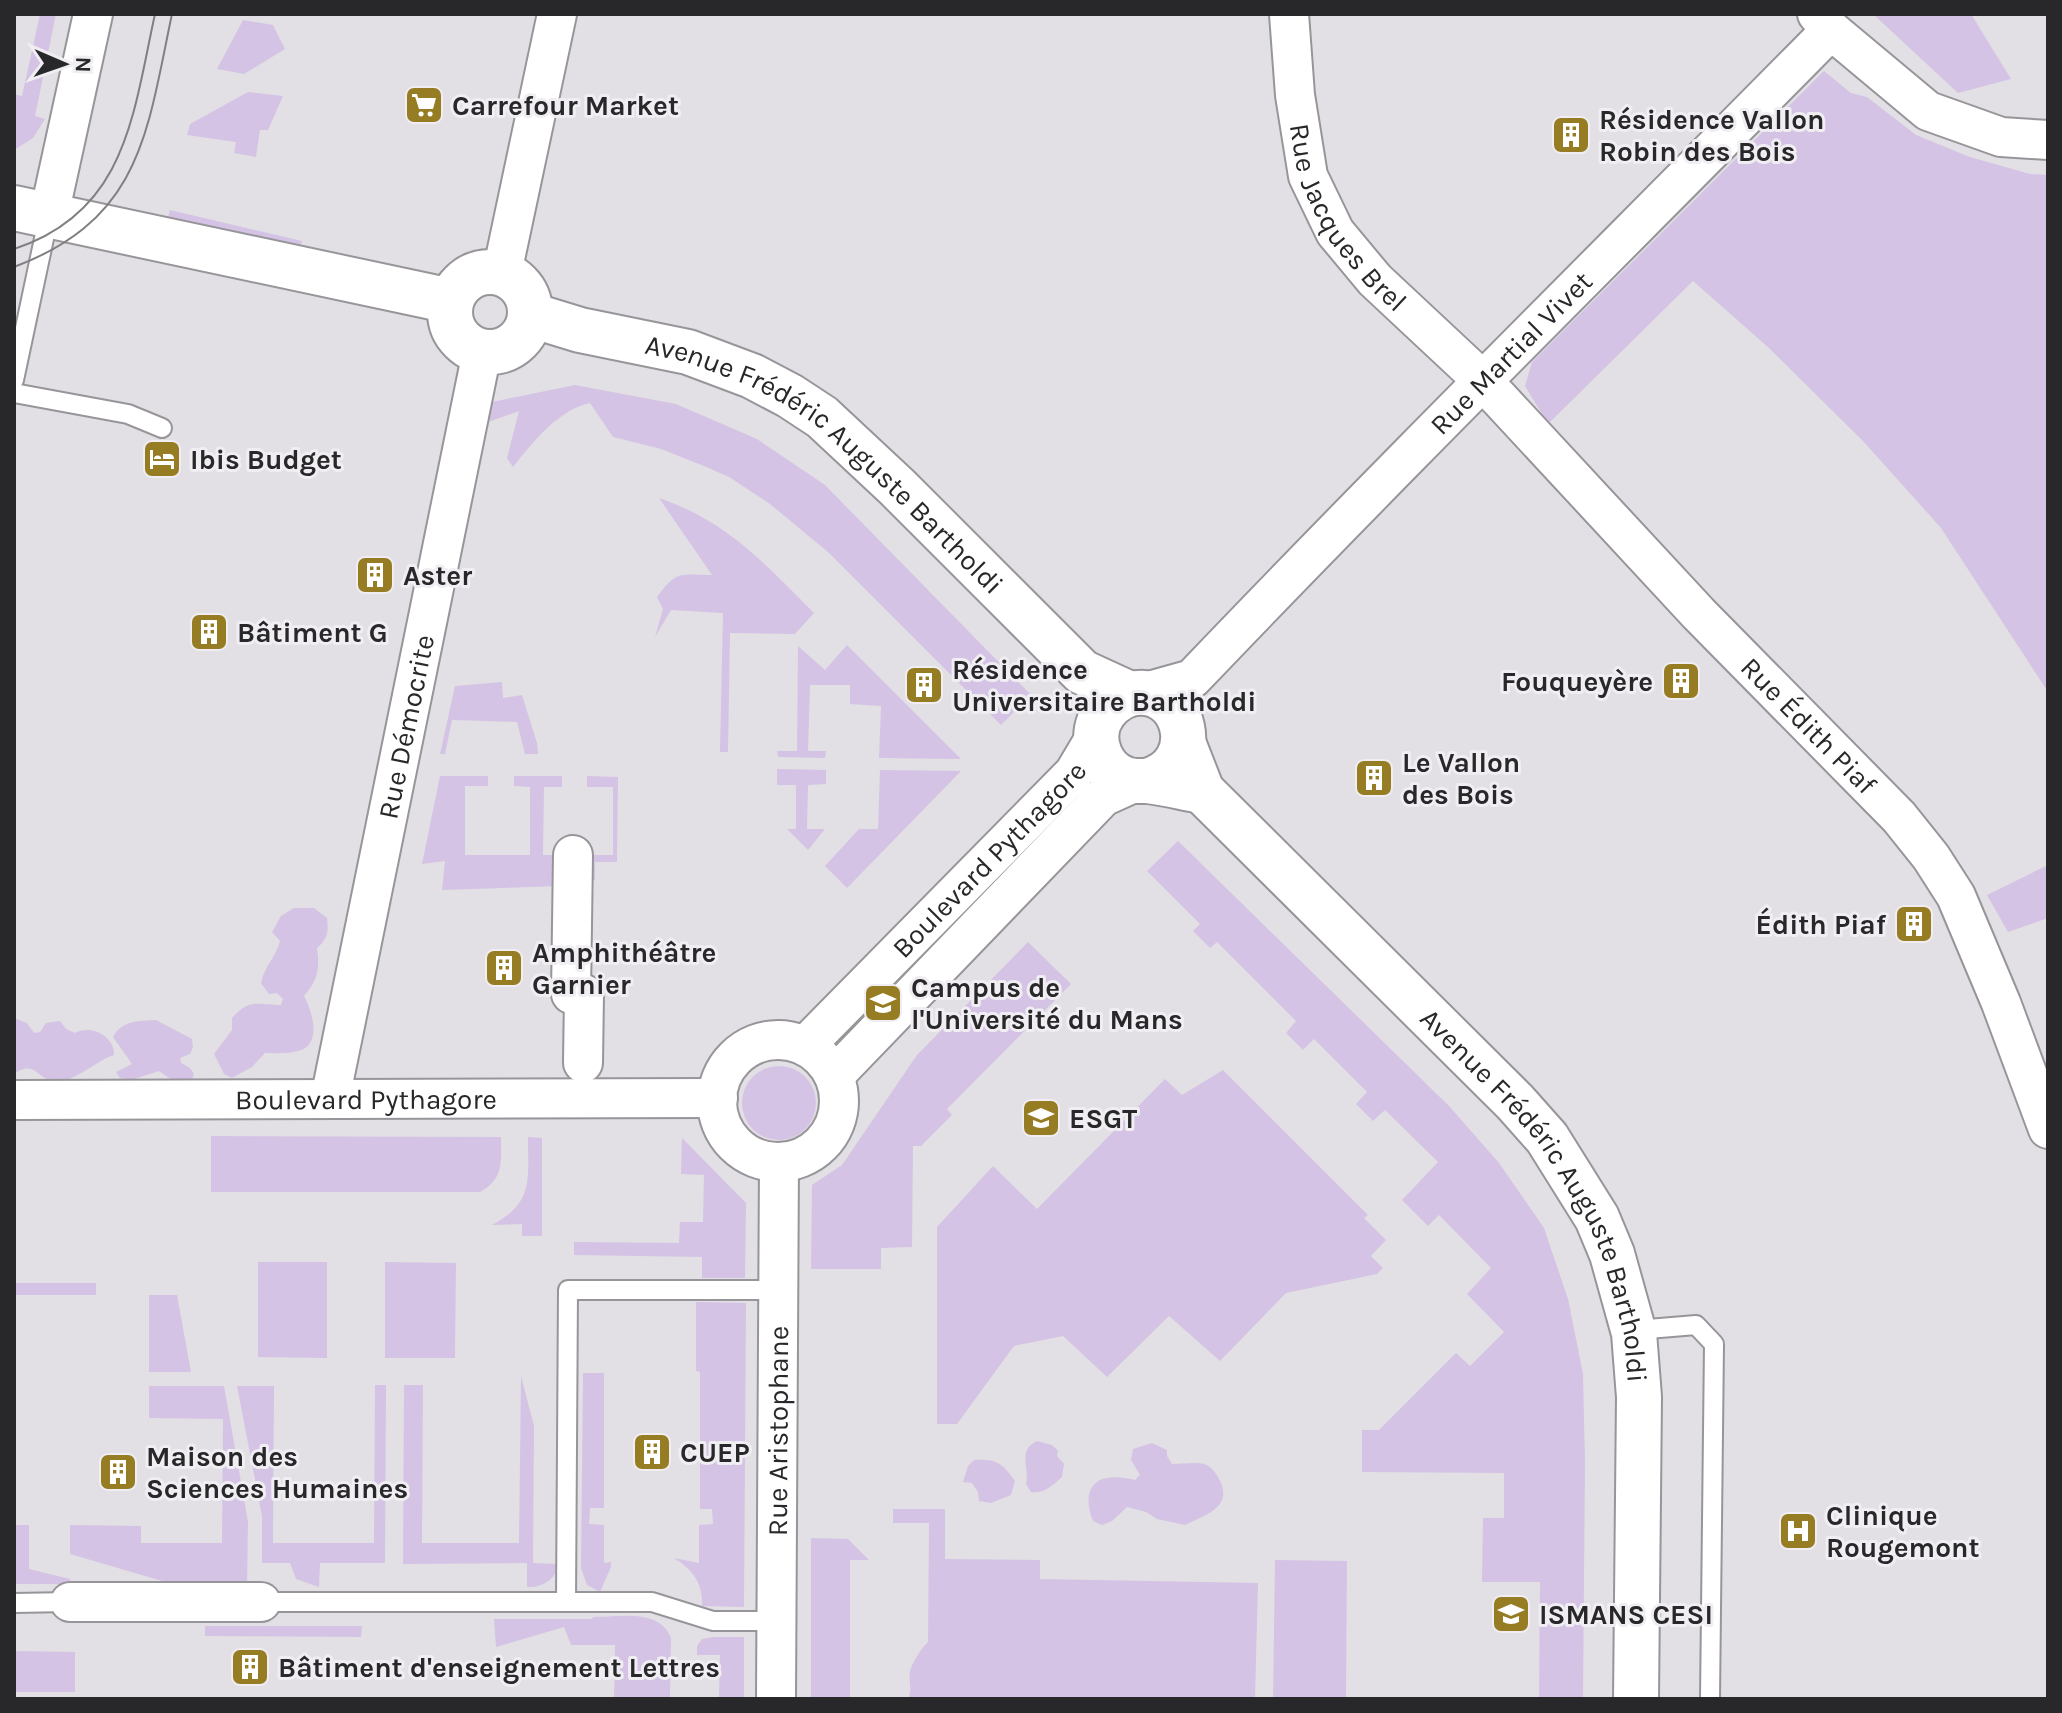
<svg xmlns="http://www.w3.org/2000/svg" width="2062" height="1713" font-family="Karla,sans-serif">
  <rect width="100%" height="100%" fill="#e2e0e4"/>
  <g fill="#d4c3e5">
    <path d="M40,14h16l-21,102 10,3 -12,19 -19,12v-56l8,2z"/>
    <path d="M1873,14h98l40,65 -53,14z"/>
    <path d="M243,20l30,5 12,24 -41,25 -27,-5z"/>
    <path d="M1824,71l27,22 16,4 49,38 54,22 60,17 18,1v517l-107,-164 -78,-87 -94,-93 -76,-67 -145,143 -23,-38 7,-24z"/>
    <path d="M248,92l35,4 -15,34h-8l-4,27 -22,-4 2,-11 -49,-7 3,-11z"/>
    <path d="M170,210l132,31 -4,13 -99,-31 -31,-6z"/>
    <path d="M575,385l101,19 81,35 68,46 206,210 -30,30 -173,-173 -58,-48 -41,-27 -25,-11 -43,-17 -48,-12 -23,-34c-32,7 -57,39 -77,64l-6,-9 12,-47 -31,11 4,-20z"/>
    <path d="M659,498c68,23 106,66 155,115l-19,21 -65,-1 -2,119h-8l3,-139 -52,-3 -16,27 8,-28 -6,-12c20,-28 25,-22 55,-22z"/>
    <path d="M847,645l114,114 -82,-1 2,-52 -31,-2v-19h-40l-2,66h18l-1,7 -47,-1 -1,-6h20l1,-105 27,24z"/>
    <path d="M502,682l1,16 19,-3 15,48 1,11h-13l-8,-32 -65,-2 -7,34h-5l15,-68z"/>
    <path d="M777,769l49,1v14l-18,1 -1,44h18l-17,21 -21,-21h9v-44h-19z"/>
    <path d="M880,770l81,1 -114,117 -22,-22 34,-37h19z"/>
    <path d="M440,776h48v10h-23v69h65v-68l-16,-1v-10h48v11h-18l-1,68h17v31l-118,4 3,-29 -23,3z"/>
    <path d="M587,776l31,1 -1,85h-22v18l-13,1 2,-26h29v-68h-26z"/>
    <path d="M1178,841l272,266 49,56 45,65 24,71 15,75 2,87 -2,238h-44l1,-117h-58l1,-64h21v-45l-142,-1v-42h17l77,-77 14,13 34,-34 -37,-38 24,-26 -52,-53 -11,11 -26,-26 36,-38 -53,-52 -12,11 -17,-17 11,-12 -53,-53 -11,11 -17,-17 10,-12 -79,-79 -7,6 -17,-17 7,-7 -53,-53z"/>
    <path d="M2048,865v53l-40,14 -21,-37z"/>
    <path d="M294,908h20l13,10c2,15 0,21 -10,30 3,21 1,32 -13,48 8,14 19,50 -6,55 -10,3 -23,2 -33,2l-13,14 -20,11 -8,-4 -10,-20 18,-24v-12c18,-20 25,-13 49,-13l2,-6 -6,-6 -8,1 -8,-11c4,-18 15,-26 19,-42l-8,-9 9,-16z"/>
    <path d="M1028,942l43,42 -124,125 5,6 -31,31h-8l-1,101 -31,1v21h-70l1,-84 30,-20 75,-110z"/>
    <path d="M14,1018l13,5 7,10 6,-1 6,-9 14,-2 6,8 9,4c15,-9 40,3 39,22 -19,6 -39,28 -59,26 -18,-1 -20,-22 -41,-7z"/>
    <path d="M156,1020l36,19 1,8 -3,7 -10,4 1,5 9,5 4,6 -3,8h-16l-16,-11 -28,9 -11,-2 -4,-6 16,-8 -19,-27c9,-17 26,-16 43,-17z"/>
    <circle cx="779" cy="1103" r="37"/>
    <path d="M1223,1070l145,145 -4,3 22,22 -15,16 12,12 -6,6 -91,19 -66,68 -51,-45 -62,61 -44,-41 -49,10 -57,78h-20v-197l56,-61 44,43 128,-130 17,16z"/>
    <path d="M211,1136l290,1c0,25 3,42 -21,55h-269z"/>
    <path d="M528,1137l14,1v98h-20v-12l-30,1c42,-22 36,-46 36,-88z"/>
    <path d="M682,1138l64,65 -1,75h-43v-21l-128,-2v-13l105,1 1,-21h23l1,-47 -23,-1z"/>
    <path d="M258,1262h69v96l-69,-1z"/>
    <path d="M385,1262l71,1 -1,95h-70z"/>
    <rect x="14" y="1283" width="82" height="12"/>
    <path d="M149,1295h28l14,77h-42z"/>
    <path d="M696,1302l50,1 -2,304 -42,-1c1,-23 -9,-36 -28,-48l25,5v-38l14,-1 -1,-15h-12v-137l-4,-1z"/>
    <path d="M583,1373h21v135h-14l-1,16 15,1v38l7,-1v5l-11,25 -13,-7 -6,-17z"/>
    <path d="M521,1376l13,50 -1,137 25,1c-1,15 -16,24 -31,23v-24l-124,1 1,-179h19l-1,158h97z"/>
    <path d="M375,1385h11l-1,178h-65l-1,24 -23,-8 -6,-16h-28v-47l-25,-130h37l-1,157h101z"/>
    <path d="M149,1386h75l24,136 -1,67 -54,1 -123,-36v-29l71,1v17h81l1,-124 -74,-1z"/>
    <path d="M1037,1441l15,4 6,6 -1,5 7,8 -2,13c-9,8 -18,17 -31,15l-5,-8c4,-17 -9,-34 11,-43z"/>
    <path d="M1152,1443l15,7v6l5,8c10,0 23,-2 32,0 7,2 11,8 14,13 17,29 -10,37 -33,48l-28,-6 -11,-7 -19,-5 -15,14 -10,4 -9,-4c-14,-38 7,-50 42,-41l5,-5 -9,-15 2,-11z"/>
    <path d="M974,1460c23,-1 28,3 41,21l-4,14 -20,8 -12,-2 -1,-9 -6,-9 -9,-1 5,-16z"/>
    <path d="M893,1509h52v50l95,1v19l218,4 -3,116h-347c5,-10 0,-17 2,-28 2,-8 13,-25 18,-29l1,-119h-36z"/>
    <path d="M14,1525h15v44l41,10v5h-56z"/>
    <path d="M811,1538l37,1 21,21h-19v139h-39z"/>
    <path d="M1275,1560l72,1 -1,138h-73z"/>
    <path d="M593,1617c26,0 67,-9 78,21l-1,61h-56l1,-54h-44l-7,-18 -68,20 -2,-28h98z"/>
    <path d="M205,1626h157l-1,11 -156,-1z"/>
    <path d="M713,1637h31v62h-25l1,-44h-23v-9l5,-7z"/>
    <path d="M14,1651l61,1v40h-61z"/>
  </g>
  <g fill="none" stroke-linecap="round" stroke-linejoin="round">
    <defs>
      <g id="lane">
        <path d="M14,380l35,-165"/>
        <path d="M14,393l114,21 34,14"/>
        <path d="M1634,1333l14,-4 48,-4 18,19 -4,355"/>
        <path d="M261,1602h391l61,19h64"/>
        <path d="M566,1602l2,-312h211"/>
        <path d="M14,1603l56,-1"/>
      </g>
      <g id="street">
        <path id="s1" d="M1289,14l6,81 13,81 27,56 40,48 107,100 217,234 200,203 32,40 25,39 45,107 47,126"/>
        <path d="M1817,14l14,16 97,81 73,26 47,3"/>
        <path d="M49,215l44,-201"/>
        <path d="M502,273l55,-259"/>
        <path id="s2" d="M1142,693l50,-14c210,-220 426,-433 639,-649"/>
        <path d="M573,855l-2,139h13l-1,69"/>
        <circle cx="778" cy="1101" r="61"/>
        <path id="s3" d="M805,1046l269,-273 22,-37"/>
        <path d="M834,1076l269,-279 33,-15"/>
        <path id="s4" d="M330,1099l152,-747"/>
        <path id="s5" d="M14,1100l704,-2"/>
        <path d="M70,1602h191"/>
        <path id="s6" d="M776,1699l3,-537"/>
      </g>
      <g id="secondary">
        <path d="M14,208l437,93"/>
        <circle cx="490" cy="312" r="40"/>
        <path id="s7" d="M531,315l49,15 108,22 64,24 38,20 32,21 75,70 185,185 48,22"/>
        <path id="s8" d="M1184,745l18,46 313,311 32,36 50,80 15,36 22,79 5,64 -3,302"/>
        <path d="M1147,781c60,-16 39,-99 -17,-87 -14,4 -26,15 -31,28 -8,21 3,48 24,56 8,4 16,3 24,3 19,2 37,7 55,10"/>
      </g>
    </defs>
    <use href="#lane" stroke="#979599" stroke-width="22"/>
    <use href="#street" stroke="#979599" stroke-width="42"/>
    <use href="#secondary" stroke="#979599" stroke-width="48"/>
    <use href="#lane" stroke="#fff" stroke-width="18"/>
    <use href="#street" stroke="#fff" stroke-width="38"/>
    <use href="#secondary" stroke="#fff" stroke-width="44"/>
    <g stroke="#817f82" stroke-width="2">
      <path d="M14,249c113,-37 119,-135 141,-235"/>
      <path d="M14,267c128,-48 133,-135 158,-253"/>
    </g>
  </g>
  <defs>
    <symbol id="supermarket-square" viewBox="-11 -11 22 22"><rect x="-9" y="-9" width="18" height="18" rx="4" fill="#967d24" stroke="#f0eef2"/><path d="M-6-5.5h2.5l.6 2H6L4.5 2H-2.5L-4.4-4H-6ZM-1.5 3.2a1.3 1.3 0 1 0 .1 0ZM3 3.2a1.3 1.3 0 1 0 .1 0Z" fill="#fff"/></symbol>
    <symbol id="building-square" viewBox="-11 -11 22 22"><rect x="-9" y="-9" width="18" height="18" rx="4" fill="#967d24" stroke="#f0eef2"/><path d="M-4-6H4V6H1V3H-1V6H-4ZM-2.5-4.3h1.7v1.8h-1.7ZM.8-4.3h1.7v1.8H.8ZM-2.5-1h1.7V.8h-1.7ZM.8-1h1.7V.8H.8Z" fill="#fff"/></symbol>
    <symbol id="hotel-square" viewBox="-11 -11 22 22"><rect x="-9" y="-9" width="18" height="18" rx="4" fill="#967d24" stroke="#f0eef2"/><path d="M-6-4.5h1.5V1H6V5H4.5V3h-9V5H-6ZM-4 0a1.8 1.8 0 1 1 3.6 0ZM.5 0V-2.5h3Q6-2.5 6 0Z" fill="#fff"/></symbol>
    <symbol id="university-square" viewBox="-11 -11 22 22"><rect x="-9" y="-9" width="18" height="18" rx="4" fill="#967d24" stroke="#f0eef2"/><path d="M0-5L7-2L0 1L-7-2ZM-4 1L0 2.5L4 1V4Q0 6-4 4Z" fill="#fff"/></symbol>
    <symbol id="hospital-square" viewBox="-11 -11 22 22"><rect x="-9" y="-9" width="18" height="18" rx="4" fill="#967d24" stroke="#f0eef2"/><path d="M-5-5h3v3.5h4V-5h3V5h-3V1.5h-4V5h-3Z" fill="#fff"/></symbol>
  </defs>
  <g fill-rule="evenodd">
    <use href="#supermarket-square" x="402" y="83" width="44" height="44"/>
    <use href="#building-square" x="1549" y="113" width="44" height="44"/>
    <use href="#hotel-square" x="140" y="437" width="44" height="44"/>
    <use href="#building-square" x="353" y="553" width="44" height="44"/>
    <use href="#building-square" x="187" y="610" width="44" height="44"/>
    <use href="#building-square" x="1659" y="659" width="44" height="44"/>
    <use href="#building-square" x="902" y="663" width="44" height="44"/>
    <use href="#building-square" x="1352" y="756" width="44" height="44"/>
    <use href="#building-square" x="1892" y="902" width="44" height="44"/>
    <use href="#building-square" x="482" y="946" width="44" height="44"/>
    <use href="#university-square" x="861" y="981" width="44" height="44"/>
    <use href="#university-square" x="1019" y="1096" width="44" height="44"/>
    <use href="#building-square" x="630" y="1430" width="44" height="44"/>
    <use href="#building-square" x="96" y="1450" width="44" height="44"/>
    <use href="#hospital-square" x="1776" y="1509" width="44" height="44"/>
    <use href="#university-square" x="1489" y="1592" width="44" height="44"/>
    <use href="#building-square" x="228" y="1645" width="44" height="44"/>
  </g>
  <g text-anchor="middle" stroke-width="6" stroke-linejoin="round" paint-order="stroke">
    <g font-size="28" font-weight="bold" fill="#282729" stroke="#f0eef2" text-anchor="start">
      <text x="452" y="115">Carrefour Market</text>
      <text x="1599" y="129">Résidence Vallon<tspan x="1599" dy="32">Robin des Bois</tspan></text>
      <text x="190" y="469">Ibis Budget</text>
      <text x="403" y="585">Aster</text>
      <text x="237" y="642">Bâtiment G</text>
      <text x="952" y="679">Résidence<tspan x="952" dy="32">Universitaire Bartholdi</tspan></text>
      <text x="1653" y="691" text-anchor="end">Fouqueyère</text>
      <text x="1402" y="772">Le Vallon<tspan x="1402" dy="32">des Bois</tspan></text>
      <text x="1886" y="934" text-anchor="end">Édith Piaf</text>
      <text x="532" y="962">Amphithéâtre<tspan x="532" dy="32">Garnier</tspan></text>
      <text x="911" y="997">Campus de<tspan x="911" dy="32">l'Université du Mans</tspan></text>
      <text x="1069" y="1128">ESGT</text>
      <text x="680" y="1462">CUEP</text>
      <text x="146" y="1466">Maison des<tspan x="146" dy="32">Sciences Humaines</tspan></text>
      <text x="1826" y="1525">Clinique<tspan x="1826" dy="32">Rougemont</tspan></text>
      <text x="1539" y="1624">ISMANS CESI</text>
      <text x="278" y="1677">Bâtiment d'enseignement Lettres</text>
    </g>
    <g font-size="28" fill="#282729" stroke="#f0eef2">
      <text dy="10" stroke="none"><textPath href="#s1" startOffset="218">Rue Jacques Brel</textPath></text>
      <text dy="10" stroke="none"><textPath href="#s2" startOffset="508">Rue Martial Vivet</textPath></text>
      <text dy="10" stroke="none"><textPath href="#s7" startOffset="338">Avenue Frédéric Auguste Bartholdi</textPath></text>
      <text dy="10" stroke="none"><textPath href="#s4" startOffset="380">Rue Démocrite</textPath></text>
      <text dy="10" stroke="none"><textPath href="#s1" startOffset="910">Rue Édith Piaf</textPath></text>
      <text dy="10" stroke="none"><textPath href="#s3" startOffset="262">Boulevard Pythagore</textPath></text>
      <text dy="10" stroke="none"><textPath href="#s5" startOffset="352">Boulevard Pythagore</textPath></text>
      <text dy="10" stroke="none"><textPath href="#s8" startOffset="584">Avenue Frédéric Auguste Bartholdi</textPath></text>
      <text dy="10" stroke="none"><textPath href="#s6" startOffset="268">Rue Aristophane</textPath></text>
    </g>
  </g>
  <rect width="2062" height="1713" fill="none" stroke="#282729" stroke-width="32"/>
  <g transform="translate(64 64) rotate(92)" stroke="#f0eef2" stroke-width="6" paint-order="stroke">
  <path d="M0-6L14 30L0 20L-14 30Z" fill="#282729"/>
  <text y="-12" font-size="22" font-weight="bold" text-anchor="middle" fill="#282729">N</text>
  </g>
</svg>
